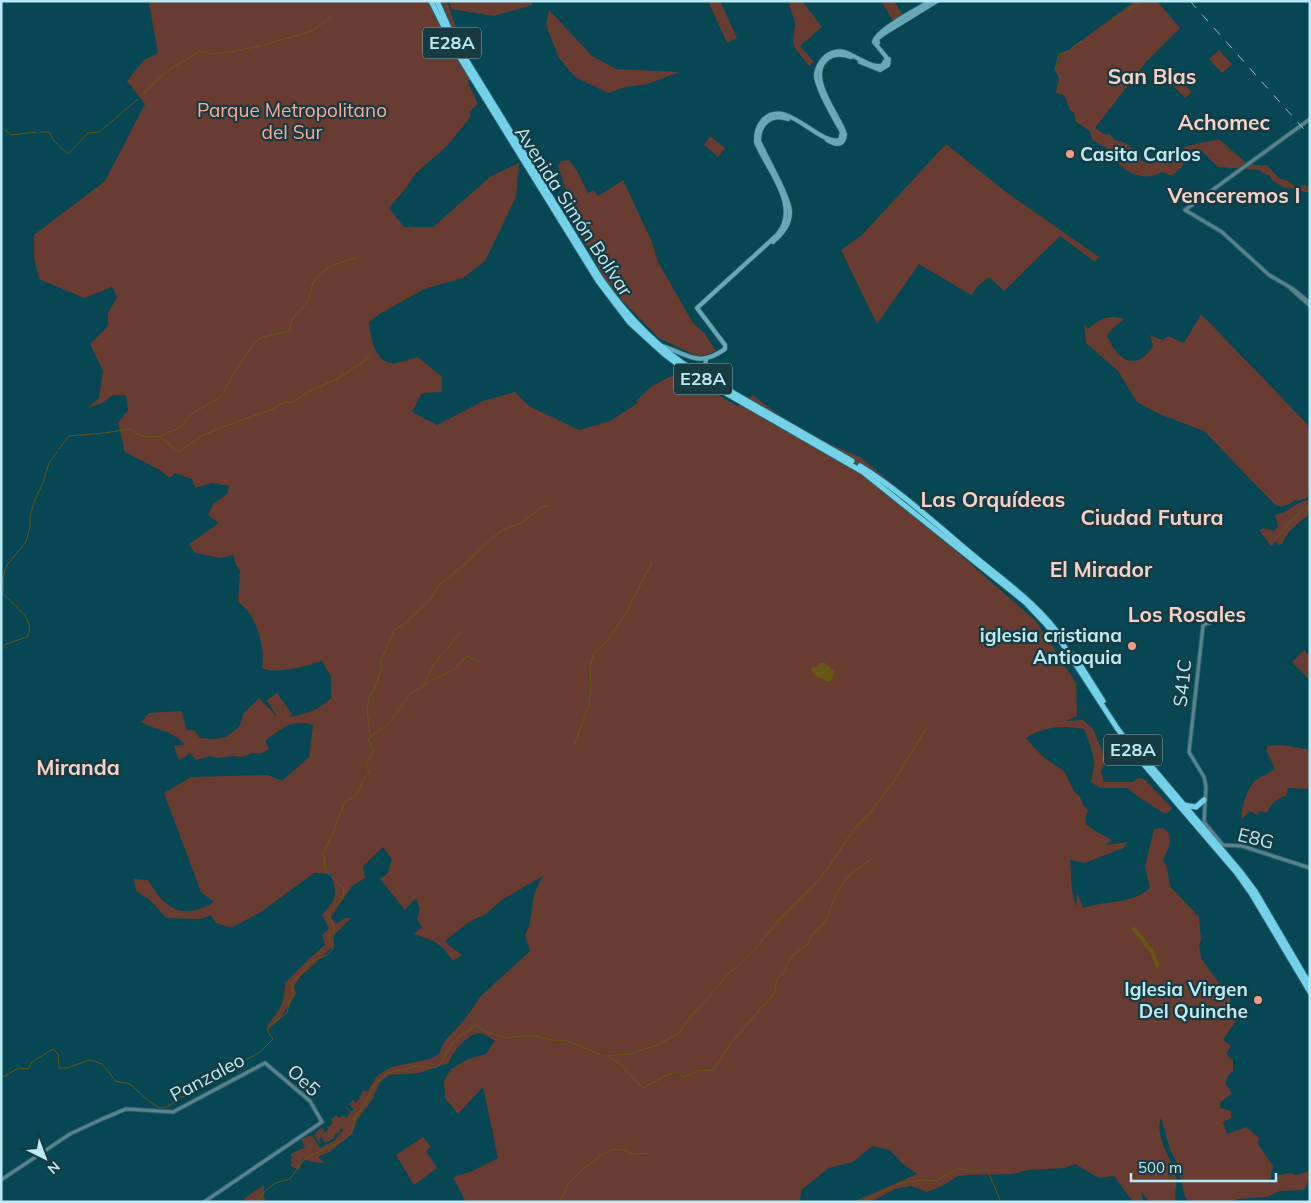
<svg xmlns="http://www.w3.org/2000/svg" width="1311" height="1203" font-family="Mulish,sans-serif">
  <rect width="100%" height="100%" fill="#074653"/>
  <g fill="#683c31">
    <path d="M150,1h297l26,78 -6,2 11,23 -9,8 2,4 -24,30 -32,28 -9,14 -17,20 15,19h29l58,-51 28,-13 -3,34 -31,64 -22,17 -39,11 -46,26 -9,7c2,15 4,36 21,41 8,1 20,-4 28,-6l24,20v15l-20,1 -10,19 25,13 46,-24 32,-9 14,14 50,24 31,-9 28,-18 -2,-2 16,-15 17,-9 20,-4 12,8 4,6 32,19 16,-11 30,23 47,26 30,13 57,47 -3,7 4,7 118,103 40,62 1,33 -12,5 18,-1 10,9 9,21 3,11 -4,11 3,10h29l5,-4 6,1 28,29 -3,4 -4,2 -25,-16 -13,-10h-27l-9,-6c1,-6 2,-11 3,-17 1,-7 -7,-30 -10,-36 -21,-4 -40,-3 -58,9l17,19 21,14 10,20 6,6 3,8 5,5 -2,6v8l6,5 20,11 -7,5 23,-3 -5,6 -38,15 -15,-3 2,30 4,18 1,-16 6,16c21,-8 49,-3 67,-20l-5,-22 9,-37 9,-1c13,8 5,21 0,32l4,8 3,18 29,31 2,23 -2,6 2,12 28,39 8,22 -14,21 8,6 -5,8 7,7v10l-5,5 -3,7 7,10 -11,9 -1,6 11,3v7l-8,4 4,12 19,-7 13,11 -1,6 15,22 -4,18 10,-9 12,-2 5,2 14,-4v8l-6,11 -24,1 -13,6 -31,2 -1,3h-46l-4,-5 -8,-34 -6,-11 -10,-34c-7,20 11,40 15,60 1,8 -2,16 0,24h-27l-8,-11 2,11h-10l-19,-26 -15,2 -24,-14 -10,4 -37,2 -15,4 -46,1 -9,1 -16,10 -15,6 -16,-6 -16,3 -24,13h-18l64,-28 -14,-10 -13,-14 -18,-4 -19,16 -24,6 -27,21 -3,13h-333l-13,-25 17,-5 28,-14 -15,-71 -25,27 -13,-16 -1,-17 7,-12 17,-10 18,-5 9,-13c-4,-3 -11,-7 -15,-8 -12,0 -29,20 -31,30l-30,10 -30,2 -9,7 -8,18 -15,20 -5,14 -23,18 -11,5 7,6 -13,-1 -9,-3 -4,11 -8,-4v-12l14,-7 -4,-8 11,-4 8,13 14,-7 9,-11 -3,-1 -1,4 -4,1 -1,4 -9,5 -6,-11 2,5 -2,4 2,1 2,-1 -3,3 -6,-9 8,-8 3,6 3,-4 -1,-2 5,-2 -1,-1 2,-2 -2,-2 5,-5 3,3 3,-2 5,2 3,-5 -4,-6 1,-1 3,5h3v-3l-4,-4 4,-4 3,3 2,-4 2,1 -1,-4 4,-1 -2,-2 3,-3 3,2 10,-16 14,-9 39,-8 9,-5 5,-12 20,-22 18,-25 48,-44 -5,-16c7,-12 6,-26 9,-40 2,-7 6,-13 9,-19l-40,23 -17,15 -17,8 -24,19 5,5 12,9 -9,6c-13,-19 -18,-20 -39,-27l8,-7 -5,-8 3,-10 -4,-11 -11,12 -25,-31 8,-6 4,-14 -9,-12 -20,19 2,12 -13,8 -21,31 5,7 9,-6h6l-17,17v11l-33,30 -7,10 2,8 -16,25 -14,12c3,-11 7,-11 12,-20 6,-9 6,-17 7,-28l26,-26 14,-12 -3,-10 7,-7 -7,-13c14,-16 16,-20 9,-41l-17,-1 -53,39 -30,16 -15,-5 -5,-8 -11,4 -34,-1 -16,-18 -14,-9 -2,-12 14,1c17,29 34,41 66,22l-13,-10 -37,-99 27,-16 77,-2 14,6 27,-24 4,-32c-21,-7 -32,4 -48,16l4,8 -7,4h-10l-10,4 -10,-1 -14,2 -8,-2 -14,4 -6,-7 -11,8 -5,-15 11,-2c-16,-15 -26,-12 -44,-22l8,-9 32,-2 6,19h7l6,8 13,1 13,-2 13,-10 5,-14 15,-15 19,20 -11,-18 10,-7 15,21 -3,3c17,-3 30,-7 42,-19v-21l-9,-16c-16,5 -45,14 -60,7 3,-17 -3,-40 -12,-54 -3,-5 -8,-8 -12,-12l2,-32 -4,-5 -3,-10 -12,3 -26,-5 -6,-9 30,-21 -11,-8 5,-11 14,-10 2,-8 -17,-3 -17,5 -3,-9 -17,-6 -5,5 -12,-9 -33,-17 -7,-29 10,-13 -2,-15h-13l-11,8 -14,5 11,-10 4,-27 -13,-27 18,-18v-13l9,-16 -5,-10 -28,11 -45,-19 -5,-21v-23l71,-54 40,-77 -18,-23 17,-21 14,-7 -9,-49z"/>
    <path d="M449,1h83v4l-38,11 -43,-7z"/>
    <path d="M708,1h12l17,37 -10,5z"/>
    <path d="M788,1h14l20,26 -22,19 14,16 -5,4 -14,-18 -2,-6 2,-19z"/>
    <path d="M894,1l10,16 -10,6 -12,-21z"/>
    <path d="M1135,1h22l23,27 -34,34 -51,66 11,7 4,-1 5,6 10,3 13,10 4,8 8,3 11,-10 18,-2 8,-6 32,-7 26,23 5,2 2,-1 3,2h12l13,14 6,1 9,6 10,-1 5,3v4h-6l-6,-3 -13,-1 -12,-7 -4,-6 -5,-1 -5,-4 -41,-3 -17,-17 -10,7 -19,19 -10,-4c-18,10 -36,2 -48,-14h-6l-1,-10 -15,-8 -2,-9 -14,-9 -2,-9 -4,-3 -5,-13 -4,-3 -5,-1 3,-15 -4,-8 6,-17 9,-3 4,-4z"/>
    <path d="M549,10l43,46 24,13 63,3 -31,12 -23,3 -17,6 -33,-16 -16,-19 -13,-33z"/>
    <path d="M1219,50l13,14 -10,9 -13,-14z"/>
    <path d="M1173,73l19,19 -7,6 -18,-19z"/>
    <path d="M710,136l15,12 -7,9 -14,-12z"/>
    <path d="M946,144l60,48 93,65 -4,5 -35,-26 -56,55 -15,-14 -9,7 -9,11 -52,-31 -42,60 -36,-74 21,-15z"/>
    <path d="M569,160l8,11 11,22 6,-3 4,6 25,-16 29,62 6,20 35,61 12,11 11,17 -10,4 -9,1 -38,-18 -42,-43 -12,-15 -16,-31 -8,-10 1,-17 -18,-37 -6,-19 3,-5z"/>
    <path d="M1201,314l109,113v65l-3,6 -10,3v-2c-8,5 -13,10 -22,6l-71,-74 -47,-18 -20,-11 -19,-31 -32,-28 -2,-19 4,5c11,-10 22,-15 36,-10l-14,12 -3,5c10,24 29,37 46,10l-3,-11 13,5 5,-4 16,7z"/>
    <path d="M1310,499v15c-9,7 -25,18 -27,29l-4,2 -3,-4 -5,5 -12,-16 6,-2 9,3 4,-5 -3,-11 8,-2 14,-9z"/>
    <path d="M1304,650l6,6v24l-18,-18z"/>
    <path d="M1283,745l27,5v39l-22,-1 -2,8c-10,2 -15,8 -19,17l-7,-2 -3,4 -7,-4 -8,8c-3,-7 6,-31 12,-37 3,-4 16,-9 21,-13l-9,-19 2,-4z"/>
    <path d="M423,1137l8,10 -5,4 11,17 -23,17 -18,-30z"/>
    <path d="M264,1185v12l2,5h-23l4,-6z"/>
  </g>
  <path fill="#675714" d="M820,663h5l10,9 -3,8 -4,2 -13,-6 -4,-6 1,-3h5z"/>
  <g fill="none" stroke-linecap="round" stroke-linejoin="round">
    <g stroke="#675714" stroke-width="1">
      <path d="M1129,9l10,-6"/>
      <path d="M1109,23l20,-14"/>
      <path d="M264,45l48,-14 19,-14"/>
      <path d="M1055,70l4,-16 11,-3 4,-5 8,-5"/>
      <path d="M167,71l32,-19h7l5,2 19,-2 30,-6"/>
      <path d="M141,96l23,-23"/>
      <path d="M1,127l11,8 24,-3"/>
      <path d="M40,132h9l5,9 14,13 20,-21 11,-1 39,-33"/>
      <path d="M160,436l19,-8 14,-15 28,-16c3,-8 31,-54 39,-59 3,-2 24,-5 30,-7 1,-17 9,-17 17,-29 4,-6 3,-13 6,-19 8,-15 27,-21 43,-25"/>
      <path d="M59,449l10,-13 36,-3 25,-4 11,7 19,1 19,15 22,-16 14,-6 58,-21 11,-7h9l15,-10 29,-13 33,-22"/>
      <path d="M1273,542c13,-14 21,-27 37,-37"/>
      <path d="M1,651l5,-7 21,-7c10,-16 -13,-32 -24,-43l1,-21 3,-8 19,-23 4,-15v-12l5,-16 8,-16 6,-20 8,-11"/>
      <path d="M425,684l8,-19 29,-34"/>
      <path d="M370,736l-3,-28 2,-10 6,-10 6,-17v-10l14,-32 9,-5 27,-25 8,-14 27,-22 27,-26 12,-8 18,-7 17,-14 9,-3"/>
      <path d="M575,744l14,-40 2,-16 -1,-20 3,-14 13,-12 20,-29 26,-51"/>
      <path d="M609,1057l10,6 24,25 24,-13 9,-3 8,5 13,-6 16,-1 16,-24 32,-38 13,-13 3,-16 7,-6 3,-9 5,-8 15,-11 6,-11 12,-12 11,-27 11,-18 23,-17"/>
      <path d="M1,1078l18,-10 9,1 4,-7 21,-13 5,5 1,14h8l23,-8 12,4 6,7 7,10c5,2 12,1 16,4 10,8 18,19 30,23"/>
      <path d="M162,1108l7,-2 11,-9 10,-1 4,-2 10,-11 15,-4 12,-11 29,-16 13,-13 -5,-7 1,-6 18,-13 2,-10 4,-9 -1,-11 3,-4 7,-6 7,-10 18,-8 6,-6 -4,-13 6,-6 -6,-14 1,-6c7,-7 15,-9 14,-21l-20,-20 1,-7 -2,-9 12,-24 3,-11 8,-17c11,-4 12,-8 16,-19 2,-4 5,-7 7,-11 -8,-12 6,-13 3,-23 -1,-3 -3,-5 -4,-8l4,-5 11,-7 6,-5 22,-30 22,-13 22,-11 12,-13 13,6"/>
      <path d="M256,1202l10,-12 9,-7 15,-4 12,-17 6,-5 36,-17 6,-6 3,-5 2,-13 6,-6 14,-26 12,-11 31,-7 11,2 8,-1 6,-6 3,-9 10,-13 20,-14 12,8 20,5 11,-2h16l17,4 16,1 36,15 27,-2 26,-9 22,-12 10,-15 20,-21 19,-23 21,-18 30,-36 33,-33 15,-18 29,-42 13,-13 25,-33 33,-54"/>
      <path d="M559,1202c6,-7 6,-14 11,-20 8,-9 36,-34 47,-33 13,1 16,8 30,4"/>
      <path d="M861,1202l40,-19 21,-3 13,1 22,-12 20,2 10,-2 14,33"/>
    </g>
    <path stroke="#675714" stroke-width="4" d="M1134,929l17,21 7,16"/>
    <defs>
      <g id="tertiary">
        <path d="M1310,119l-125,91 37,22 47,43 24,14 17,14"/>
        <path d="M1291,289l19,17"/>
        <path d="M1204,617l-15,135 15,25 2,10 -2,35 19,23 19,1 68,22"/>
        <path d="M1204,625l3,-2h3"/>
        <path d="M1,1180l69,-46 32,-15 24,-10 47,3 92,-49 45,38 12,21 -118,80"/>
      </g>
      <g id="secondary">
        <path d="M878,43l-1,-4 8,-6 52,-32"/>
        <path d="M860,62l20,8 8,-5 1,-6"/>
        <path d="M827,140c8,5 17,7 18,-6 -6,-19 -38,-56 -19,-74 7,-7 16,-6 25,-3"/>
        <path d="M773,242c9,-8 17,-17 17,-30 0,-14 -24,-55 -31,-71 0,-17 12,-28 29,-22"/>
        <path d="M662,346c28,9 36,22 63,3v-4l-28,-37 80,-73c25,-28 -10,-65 -21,-93 0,-9 1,-15 7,-22 23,-24 55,26 77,20l2,-8c-7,-12 -25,-43 -26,-56 0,-7 5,-16 10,-20 5,-3 12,-6 18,-4 11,3 29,18 39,13l4,-7 -13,-16c2,-12 45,-34 57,-41"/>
        <path d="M706,360c-4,11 8,19 16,26"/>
      </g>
      <g id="trunk">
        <path d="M431,1l26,52 141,228 32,42 34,31 20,15 179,103 162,130 20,21 15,17 57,88 24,33 95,111 15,21 59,99"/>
        <path d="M437,1l15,34 12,21 137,223c26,37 56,69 95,93"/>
        <path d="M723,387l129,74"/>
        <path d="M860,466c36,22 75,57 108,85 34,29 70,52 95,89"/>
        <path d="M1074,655l29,46"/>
        <path d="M1135,747l105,124 15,20 55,94"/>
        <path d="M1184,805l12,2 8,-7"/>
      </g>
    </defs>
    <use href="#tertiary" stroke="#276470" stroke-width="5"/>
    <use href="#secondary" stroke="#276470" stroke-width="5.5"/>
    <use href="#trunk" stroke="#276470" stroke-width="7"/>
    <use href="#tertiary" stroke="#5c838d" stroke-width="3"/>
    <use href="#secondary" stroke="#68a8b8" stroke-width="4"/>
    <use href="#trunk" stroke="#74d2e8" stroke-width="5"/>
    <path stroke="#8abec9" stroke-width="1" stroke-dasharray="9 9" stroke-linecap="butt" d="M1190,1l120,135"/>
  </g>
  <g fill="#f49e88" stroke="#183a41" stroke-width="2">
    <circle cx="1070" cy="154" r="5"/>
    <circle cx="1132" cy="646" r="5"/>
    <circle cx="1258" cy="1000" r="5"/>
  </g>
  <g text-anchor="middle" stroke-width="4.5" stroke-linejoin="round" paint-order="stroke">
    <g fill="#183a41" stroke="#89b5bf" stroke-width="1">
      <rect x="423" y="27.5" width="58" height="31" rx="4"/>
      <rect x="674" y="363.5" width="58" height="31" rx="4"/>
      <rect x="1104" y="734.5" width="58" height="31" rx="4"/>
    </g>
    <g font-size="18" font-weight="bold" fill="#baeaf5">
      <text x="452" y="49">E28A</text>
      <text x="703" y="385">E28A</text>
      <text x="1133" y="756">E28A</text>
    </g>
    <g font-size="19" fill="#ffa892" stroke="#183a41">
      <text x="292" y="117">Parque Metropolitano<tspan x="292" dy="22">del Sur</tspan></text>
    </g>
    <g font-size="19" font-weight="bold" fill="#baeaf5" stroke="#183a41" text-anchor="end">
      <text x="1080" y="161" text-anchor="start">Casita Carlos</text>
      <text x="1122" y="642">iglesia cristiana<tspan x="1122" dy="22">Antioquia</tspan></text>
      <text x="1248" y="996">Iglesia Virgen<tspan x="1248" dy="22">Del Quinche</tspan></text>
    </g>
    <g font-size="19" fill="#baeaf5" stroke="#183a41">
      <text transform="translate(574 211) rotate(57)" y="7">Avenida Simón Bolívar</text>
      <text transform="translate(1182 683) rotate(-84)" y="7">S41C</text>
      <text transform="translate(1256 838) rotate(14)" y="7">E8G</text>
      <text transform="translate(207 1077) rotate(-28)" y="7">Panzaleo</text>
      <text transform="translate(304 1080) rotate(43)" y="7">Oe5</text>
    </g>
    <g font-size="21" font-weight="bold" fill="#f4d2c9" stroke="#183a41">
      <text x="1152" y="84">San Blas</text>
      <text x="1224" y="130">Achomec</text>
      <text x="1234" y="203">Venceremos I</text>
      <text x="993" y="507">Las Orquídeas</text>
      <text x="1152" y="525">Ciudad Futura</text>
      <text x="1101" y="577">El Mirador</text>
      <text x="1187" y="622">Los Rosales</text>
      <text x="78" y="775">Miranda</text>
    </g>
  </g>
  <rect width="1311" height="1203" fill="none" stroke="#baeaf5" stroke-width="5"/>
  <g transform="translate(45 1158) rotate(138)" stroke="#183a41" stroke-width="4" paint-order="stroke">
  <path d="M0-4L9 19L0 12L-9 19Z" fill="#baeaf5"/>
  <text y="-8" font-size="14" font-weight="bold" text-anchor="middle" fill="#baeaf5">N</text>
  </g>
  <path d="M1131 1173v8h145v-8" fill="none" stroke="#baeaf5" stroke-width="2.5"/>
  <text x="1138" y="1173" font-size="15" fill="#baeaf5" stroke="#183a41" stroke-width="4" paint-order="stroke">500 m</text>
</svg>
